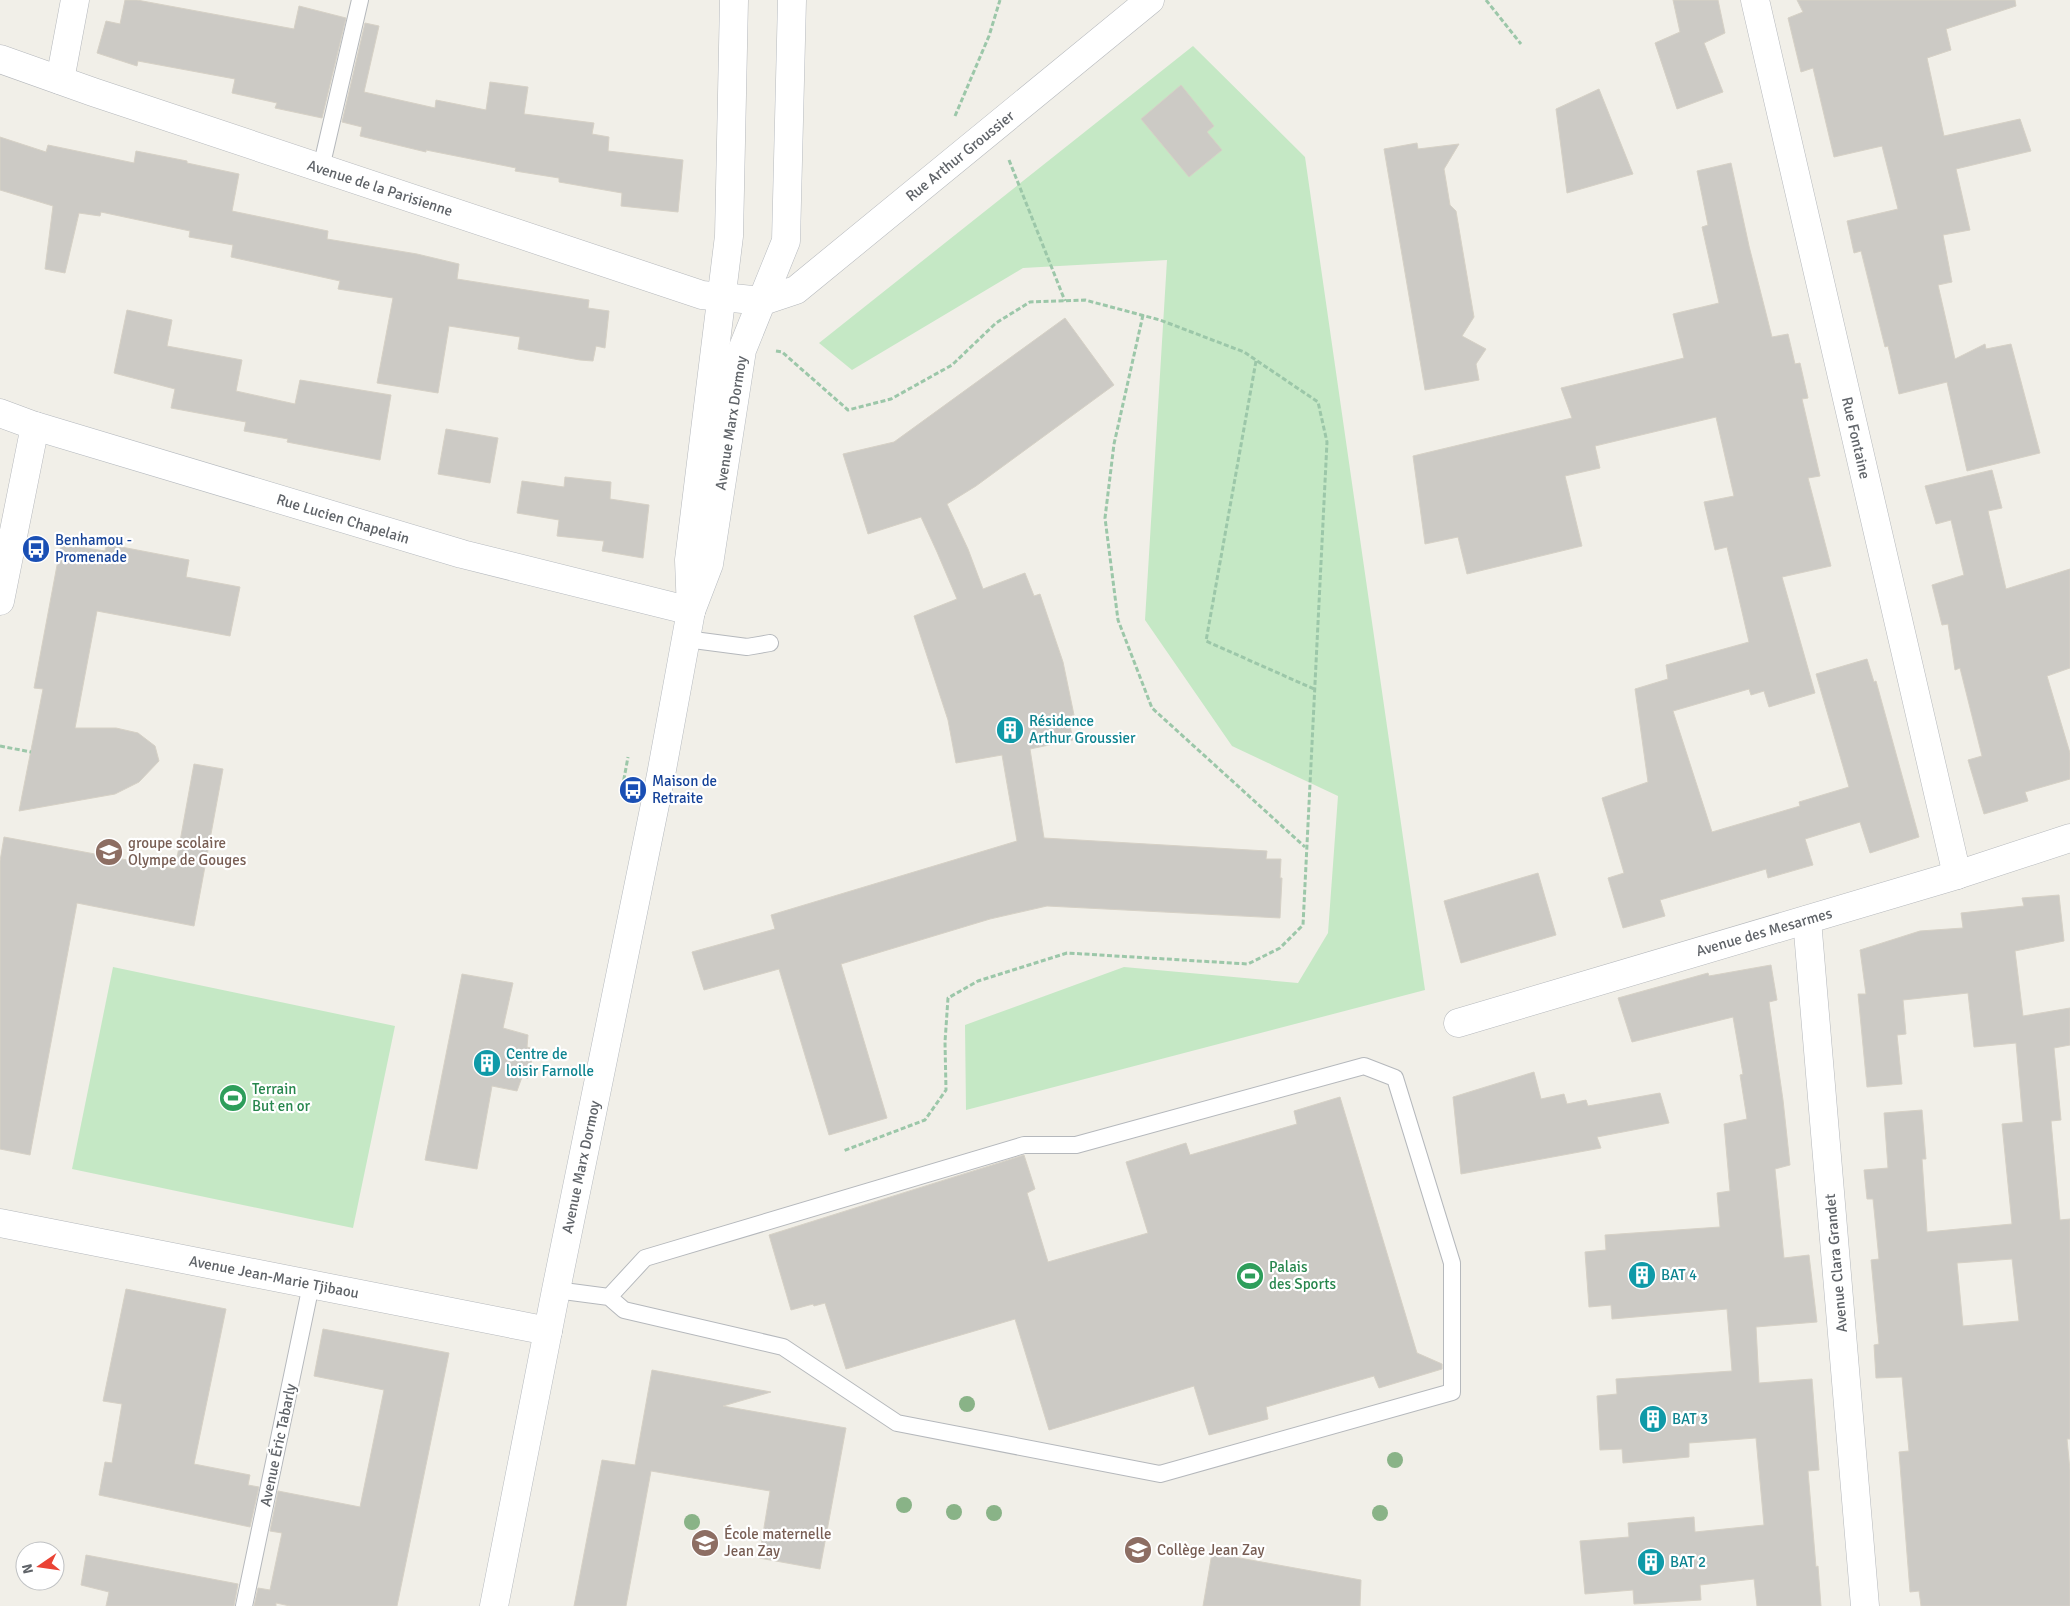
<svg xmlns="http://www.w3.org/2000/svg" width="2070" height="1606" font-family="Signika,sans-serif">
  <rect width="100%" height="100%" fill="#f1efe8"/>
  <g fill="#c5e8c5">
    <path d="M1193,46l112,111 120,833 -459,120 -1,-85 159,-58 174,16 30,-50 10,-137 -106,-50 -87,-126 22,-360 -144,8 -171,102 -33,-27z"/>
    <path d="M113,967l282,59 -42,202 -281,-59z"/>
  </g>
  <g fill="#cccac5" stroke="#d6d1c6" fill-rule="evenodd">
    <path d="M125,0h12l157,29 5,-23 47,12 -24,100 -47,-10 2,-5 -45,-10 3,-14 -97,-18 -1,5 -40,-13 9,-32 14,3z"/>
    <path d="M1673,0h45l7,33 -21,10 19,49 -46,17 -22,-66 25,-11z"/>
    <path d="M1797,0h218l1,6 -70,23 5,21 -24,8 17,78 76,-17 11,32 -75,18 14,61 -27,5 9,47 -14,3 17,74 30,-15 1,5 25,-5 29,109 -73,18 -20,-89 -48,12 -11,-48 -3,1 -24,-96 -7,2 -7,-32 51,-12 -16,-63 -48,11 -21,-89 -12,4 -13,-54 15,-6z"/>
    <path d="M365,23l14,3 -15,66 71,16 1,-8 50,10 4,-28 38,5 -4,27 70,9 -2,11 17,3 -1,14 75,9 -5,52 -57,-6 1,-13 -63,-11v-4l-44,-7 1,-3 -90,-18v2l-66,-16 2,-9 -20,-5z"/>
    <path d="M1181,85l33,41 -7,6 15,18 -33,27 -48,-58z"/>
    <path d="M1599,89l34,85 -66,19 -11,-84z"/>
    <path d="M0,137l46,15 2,-7 86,18 2,-12 51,10v2l52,11 -7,37 96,20 -1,8 90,15 42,10 -2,15 132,21 -1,8 21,3 -4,37 -9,-2 -3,15 -13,-1 -62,-11 2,-12 -71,-11 -11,67 -61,-10 16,-85 -55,-9 2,-8 -109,-24 2,-12 -44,-8 1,-6 -89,-19 -1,4 -21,-3 -14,60 -20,-4 8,-63 -53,-16z"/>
    <path d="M1417,143l1,6 41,-5 -15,25 6,36 6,6 18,106 -12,19 24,13 -10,15 3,16 -54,10 -41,-241z"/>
    <path d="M1731,163l18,83 23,91 16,-3 7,30 5,-1 8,35 -6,1 18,77 -12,2 23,88 -49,11 33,116 -46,14 -5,-16 -13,4 -2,-6 -76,22 39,121 88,-26 -1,-4 50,-15 -33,-113 51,-15 7,23 2,-1 43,156 -49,16 -10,-31 -55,17 8,26 -45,13 -2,-9 -106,31 5,16 -42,12 -15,-50 16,-5 -22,-75 46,-16 -13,-93 33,-10 -2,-14 83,-23 -22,-95 -12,3 -11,-48 30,-6 -18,-79 -121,29 5,22 -35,8 17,70 -115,28 -9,-37 -33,7 -12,-88 159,-38 -11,-30 123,-30 -11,-44 46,-11 -17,-76 6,-2 -11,-54z"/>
    <path d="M127,310l45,10 -5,26 75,14 -6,31 59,13 5,-24 91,15 -11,65 -93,-18 1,-3 -44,-8 2,-9 -75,-14 4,-19 -61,-16z"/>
    <path d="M1065,318l49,67 -138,101 -29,18 21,45 15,40 42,-16 9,23 6,-2 23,68 11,53 -6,1 5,24 -43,9 14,89 223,13 -1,8h15l-1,19h2l-2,40 -233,-12 -57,13 -149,45 46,154 -58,17 -50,-166 -75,21 -12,-38 83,-23 -4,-14 246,-74 -15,-86 -46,8 -8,-43 -34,-104 43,-17 -20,-47 -16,-35 -53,17 -25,-80 51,-12z"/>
    <path d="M446,429l52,9 -8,45 -52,-9z"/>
    <path d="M1992,470l10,38 -14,3 18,78 64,-20v99l-23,8 23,77v26l-45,13 3,9 -44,13 -16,-54 14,-4 -22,-88 -5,2 -7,-46 -6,1 -10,-40 32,-10 -13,-55 -15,4 -11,-38z"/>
    <path d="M565,477l46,5 -1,17 39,6 -6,53 -41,-7 2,-10 -47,-5 2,-16 -42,-7 5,-32 42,6z"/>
    <path d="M61,544l44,7 1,-7 83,16 -3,17 54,10 -10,49 -133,-25 -22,117h41l22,5 17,13 4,15 -20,21 -24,12 -96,17 24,-122 -9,-1z"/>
    <path d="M194,764l29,5 -29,157 -117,-23 -47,252 -30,-6v-288l4,-24 171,32z"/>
    <path d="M1538,873l18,62 -95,28 -17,-62z"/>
    <path d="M2059,895l5,46 -49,10 8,65 47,-8v37l-16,3 7,72 -10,1 9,99 10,-1v220h-3l3,31v136h-149l-2,-15 -9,1 -11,-140 10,-1 -7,-74 -26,1 -2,-33 5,-1 -8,-84 8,-1 -6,-60h-6l-3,-29 24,-2 -4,-55 38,-3 4,49h-4l5,73 85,-8 -10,-100 21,-2 -7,-79 -42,4 -6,-54 -65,7 3,34 -9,1 5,49 -35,3 -9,-93h8l-6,-44 60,-19 43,-3 -2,-15 63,-7 -2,-8zM2012,1259l7,62 -56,5 -6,-63z"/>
    <path d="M1771,965l6,35 -8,2 14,98 7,65 -15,4 9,89 25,-3 8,67 -61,5 3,56 53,-4 7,91 -11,1 8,96 2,-1 3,40h-64l-3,-27 -54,6 1,15 -67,4 -1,-14 -48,4 -5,-53 49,-4 -1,-14 66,-6 1,15 69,-7 -8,-87 -67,5v14l-66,6 -1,-14 -22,1 -3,-54 20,-2 -1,-15 116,-8 -5,-62 -115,10 -1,-14 -22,2 -4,-55 21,-2 -1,-15 115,-8 -3,-34 13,-2 -6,-67 23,-5 -7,-44 3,-1 -10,-57 -101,25 -14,-44 90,-25 1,3z"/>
    <path d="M462,974l51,9 -10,45 25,7 -1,12 7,2 -6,29 -6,-1 -5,14 -25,-5 -15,83 -52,-9z"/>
    <path d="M1534,1072l7,27 23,-5 3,10 19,-4 2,6 72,-13 9,30 -72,14 4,11 -140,26 -8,-77z"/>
    <path d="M1340,1097l77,256 25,11v5l-63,19 -5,-12 -108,31 2,12 -59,16 -15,-49 -145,44 -34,-111 -169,50 -21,-66 -11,3 -1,-2 -22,6 -22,-75 255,-80 11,34 -8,4 21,69 100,-29 -22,-71 60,-19 4,12 107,-31 -3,-13z"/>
    <path d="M126,1289l100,20 -32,155 56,11 -2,10 11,2 -9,40 -151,-32 6,-33 7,1 10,-59 -19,-3z"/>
    <path d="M323,1329l126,24 -52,253h-107l-14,-3v3h-22l4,-18 12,2 12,-57 -12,-2 8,-40 82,16 24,-117 -70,-14z"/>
    <path d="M652,1370l119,22 -48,14 123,22 -26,141 -61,-11 11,-67 -119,-20 -25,135h-52l28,-146 33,5z"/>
    <path d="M1212,1553l149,27 -1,26h-157z"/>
    <path d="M86,1555l152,29 -4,22h-128l3,-14 -28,-7z"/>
  </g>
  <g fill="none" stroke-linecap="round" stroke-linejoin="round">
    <defs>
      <g id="lane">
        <path d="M321,168l39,-168"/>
        <path d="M686,639l61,8 23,-4"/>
        <path d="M556,1290l53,7 15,13 159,37 114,76 263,51 292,-82v-129l-57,-185 -31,-12 -288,79h-52l-379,113 -36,39"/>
        <path d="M244,1606l67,-321"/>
      </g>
      <g id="street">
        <path d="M1755,0l202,875"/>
        <path d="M0,59l93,33 609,203 61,6 33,-11 354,-290"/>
        <path d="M60,80l15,-80"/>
        <path d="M0,413l35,13 -35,175"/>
        <path d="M691,611l-2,-51 40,-324 5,-236"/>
        <path d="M1807,920l58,686"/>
        <path d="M1458,1023l499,-148 113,-37"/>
        <path d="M0,1223l548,108"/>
      </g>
      <g id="secondary">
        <path d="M35,426l427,128 229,57"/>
        <path d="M494,1606l62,-316 105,-515 30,-164 18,-47 33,-214 44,-109 6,-241"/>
      </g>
    </defs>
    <use href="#lane" stroke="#b5b8bc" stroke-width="18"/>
    <use href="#street" stroke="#b5b8bc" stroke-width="29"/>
    <use href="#secondary" stroke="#b6babf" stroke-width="29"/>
    <g stroke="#9cc7a9" stroke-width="3" stroke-dasharray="5 2.5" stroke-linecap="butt">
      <path d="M1486,0l35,44"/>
      <path d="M955,116l34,-80 11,-36"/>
      <path d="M1009,160l56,141"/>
      <path d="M1143,315l-29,129 -9,74 13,102 34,88 153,139"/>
      <path d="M776,351l6,1 66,58 43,-11 61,-34 44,-42 34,-21 55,-2 75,20 84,32 74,50 9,40 -24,483 -23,23 -32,16 -181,-11 -89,28 -30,17 -3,44 1,48 -21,30 -82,31"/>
      <path d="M1256,361l-50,280 108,48"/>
      <path d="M0,746l31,6"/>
      <path d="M621,795l7,-38"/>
    </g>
    <use href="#lane" stroke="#fff" stroke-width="16"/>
    <use href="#street" stroke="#fff" stroke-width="28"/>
    <use href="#secondary" stroke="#fff" stroke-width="28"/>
  </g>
  <g fill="#89b387">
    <circle cx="967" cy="1404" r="8"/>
    <circle cx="1395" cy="1460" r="8"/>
    <circle cx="904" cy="1505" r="8"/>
    <circle cx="954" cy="1512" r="8"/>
    <circle cx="994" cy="1513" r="8"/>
    <circle cx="1380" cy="1513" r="8"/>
    <circle cx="692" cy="1522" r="8"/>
  </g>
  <defs>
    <symbol id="bus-disc" viewBox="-11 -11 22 22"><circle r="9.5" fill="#1a4fb4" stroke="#fff"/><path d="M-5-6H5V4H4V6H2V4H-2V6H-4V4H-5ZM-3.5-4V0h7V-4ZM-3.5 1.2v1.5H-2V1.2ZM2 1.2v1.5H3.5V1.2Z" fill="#fff"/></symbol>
    <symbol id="building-disc" viewBox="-11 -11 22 22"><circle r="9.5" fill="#0f9aa8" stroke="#fff"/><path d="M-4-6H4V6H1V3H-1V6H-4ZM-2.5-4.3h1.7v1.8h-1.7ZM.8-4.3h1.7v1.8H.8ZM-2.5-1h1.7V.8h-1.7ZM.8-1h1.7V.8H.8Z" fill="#fff"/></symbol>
    <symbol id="school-disc" viewBox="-11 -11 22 22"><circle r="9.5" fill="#8d6e63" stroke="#fff"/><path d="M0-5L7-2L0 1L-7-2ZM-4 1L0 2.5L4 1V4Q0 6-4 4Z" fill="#fff"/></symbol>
    <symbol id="stadium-disc" viewBox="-11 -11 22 22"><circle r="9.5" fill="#2e9e5b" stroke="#fff"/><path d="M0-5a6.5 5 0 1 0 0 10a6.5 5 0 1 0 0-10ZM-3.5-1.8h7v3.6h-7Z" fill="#fff"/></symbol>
  </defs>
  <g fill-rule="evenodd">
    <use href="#bus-disc" x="20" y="533" width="32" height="32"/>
    <use href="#building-disc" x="994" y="714" width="32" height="32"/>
    <use href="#bus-disc" x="617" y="774" width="32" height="32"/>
    <use href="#school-disc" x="93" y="836" width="32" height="32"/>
    <use href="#building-disc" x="471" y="1047" width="32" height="32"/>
    <use href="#stadium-disc" x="217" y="1082" width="32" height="32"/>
    <use href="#building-disc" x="1626" y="1259" width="32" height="32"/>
    <use href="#stadium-disc" x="1234" y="1260" width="32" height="32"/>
    <use href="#building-disc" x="1637" y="1403" width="32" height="32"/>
    <use href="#school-disc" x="689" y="1527" width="32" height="32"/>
    <use href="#school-disc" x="1122" y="1534" width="32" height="32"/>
    <use href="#building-disc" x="1635" y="1546" width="32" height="32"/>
  </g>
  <g text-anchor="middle" stroke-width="4.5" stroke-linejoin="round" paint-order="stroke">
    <g font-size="15" fill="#5f6368" stroke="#fff">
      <text transform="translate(960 156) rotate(-39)" y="5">Rue Arthur Groussier</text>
      <text transform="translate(380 188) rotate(18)" y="5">Avenue de la Parisienne</text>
      <text transform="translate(731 423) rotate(-81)" y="5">Avenue Marx Dormoy</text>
      <text transform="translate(1856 438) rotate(77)" y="5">Rue Fontaine</text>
      <text transform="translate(343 519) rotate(17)" y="5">Rue Lucien Chapelain</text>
      <text transform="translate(1764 932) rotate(-16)" y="5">Avenue des Mesarmes</text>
      <text transform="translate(581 1167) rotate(-78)" y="5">Avenue Marx Dormoy</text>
      <text transform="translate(1836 1263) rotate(-95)" y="5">Avenue Clara Grandet</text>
      <text transform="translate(274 1277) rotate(11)" y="5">Avenue Jean-Marie Tjibaou</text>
      <text transform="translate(278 1445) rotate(-78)" y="5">Avenue Éric Tabarly</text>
    </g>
    <g font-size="15" fill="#164399" stroke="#fff" text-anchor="start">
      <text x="55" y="545">Benhamou -<tspan x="55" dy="17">Promenade</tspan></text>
      <text x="652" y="786">Maison de<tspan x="652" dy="17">Retraite</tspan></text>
    </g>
    <g font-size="15" fill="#0d838f" stroke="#fff" text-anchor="start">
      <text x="1029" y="726">Résidence<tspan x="1029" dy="17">Arthur Groussier</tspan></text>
      <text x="506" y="1059">Centre de<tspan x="506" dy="17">loisir Farnolle</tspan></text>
      <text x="1661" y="1280">BAT 4</text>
      <text x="1672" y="1424">BAT 3</text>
      <text x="1670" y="1567">BAT 2</text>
    </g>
    <g font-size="15" fill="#785e54" stroke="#fff" text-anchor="start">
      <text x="128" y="848">groupe scolaire<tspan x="128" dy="17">Olympe de Gouges</tspan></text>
      <text x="724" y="1539">École maternelle<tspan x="724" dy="17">Jean Zay</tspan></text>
      <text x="1157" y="1555">Collège Jean Zay</text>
    </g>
    <g font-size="15" fill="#27864d" stroke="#fff" text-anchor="start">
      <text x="252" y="1094">Terrain<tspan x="252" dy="17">But en or</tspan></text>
      <text x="1269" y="1272">Palais<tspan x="1269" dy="17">des Sports</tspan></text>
    </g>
  </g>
  <g transform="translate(40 1566) rotate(257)"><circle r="24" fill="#ffffff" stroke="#bfc1c3"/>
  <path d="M0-4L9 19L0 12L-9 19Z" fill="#ea4335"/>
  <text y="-8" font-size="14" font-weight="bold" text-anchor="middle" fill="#5f6368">N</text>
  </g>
</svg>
